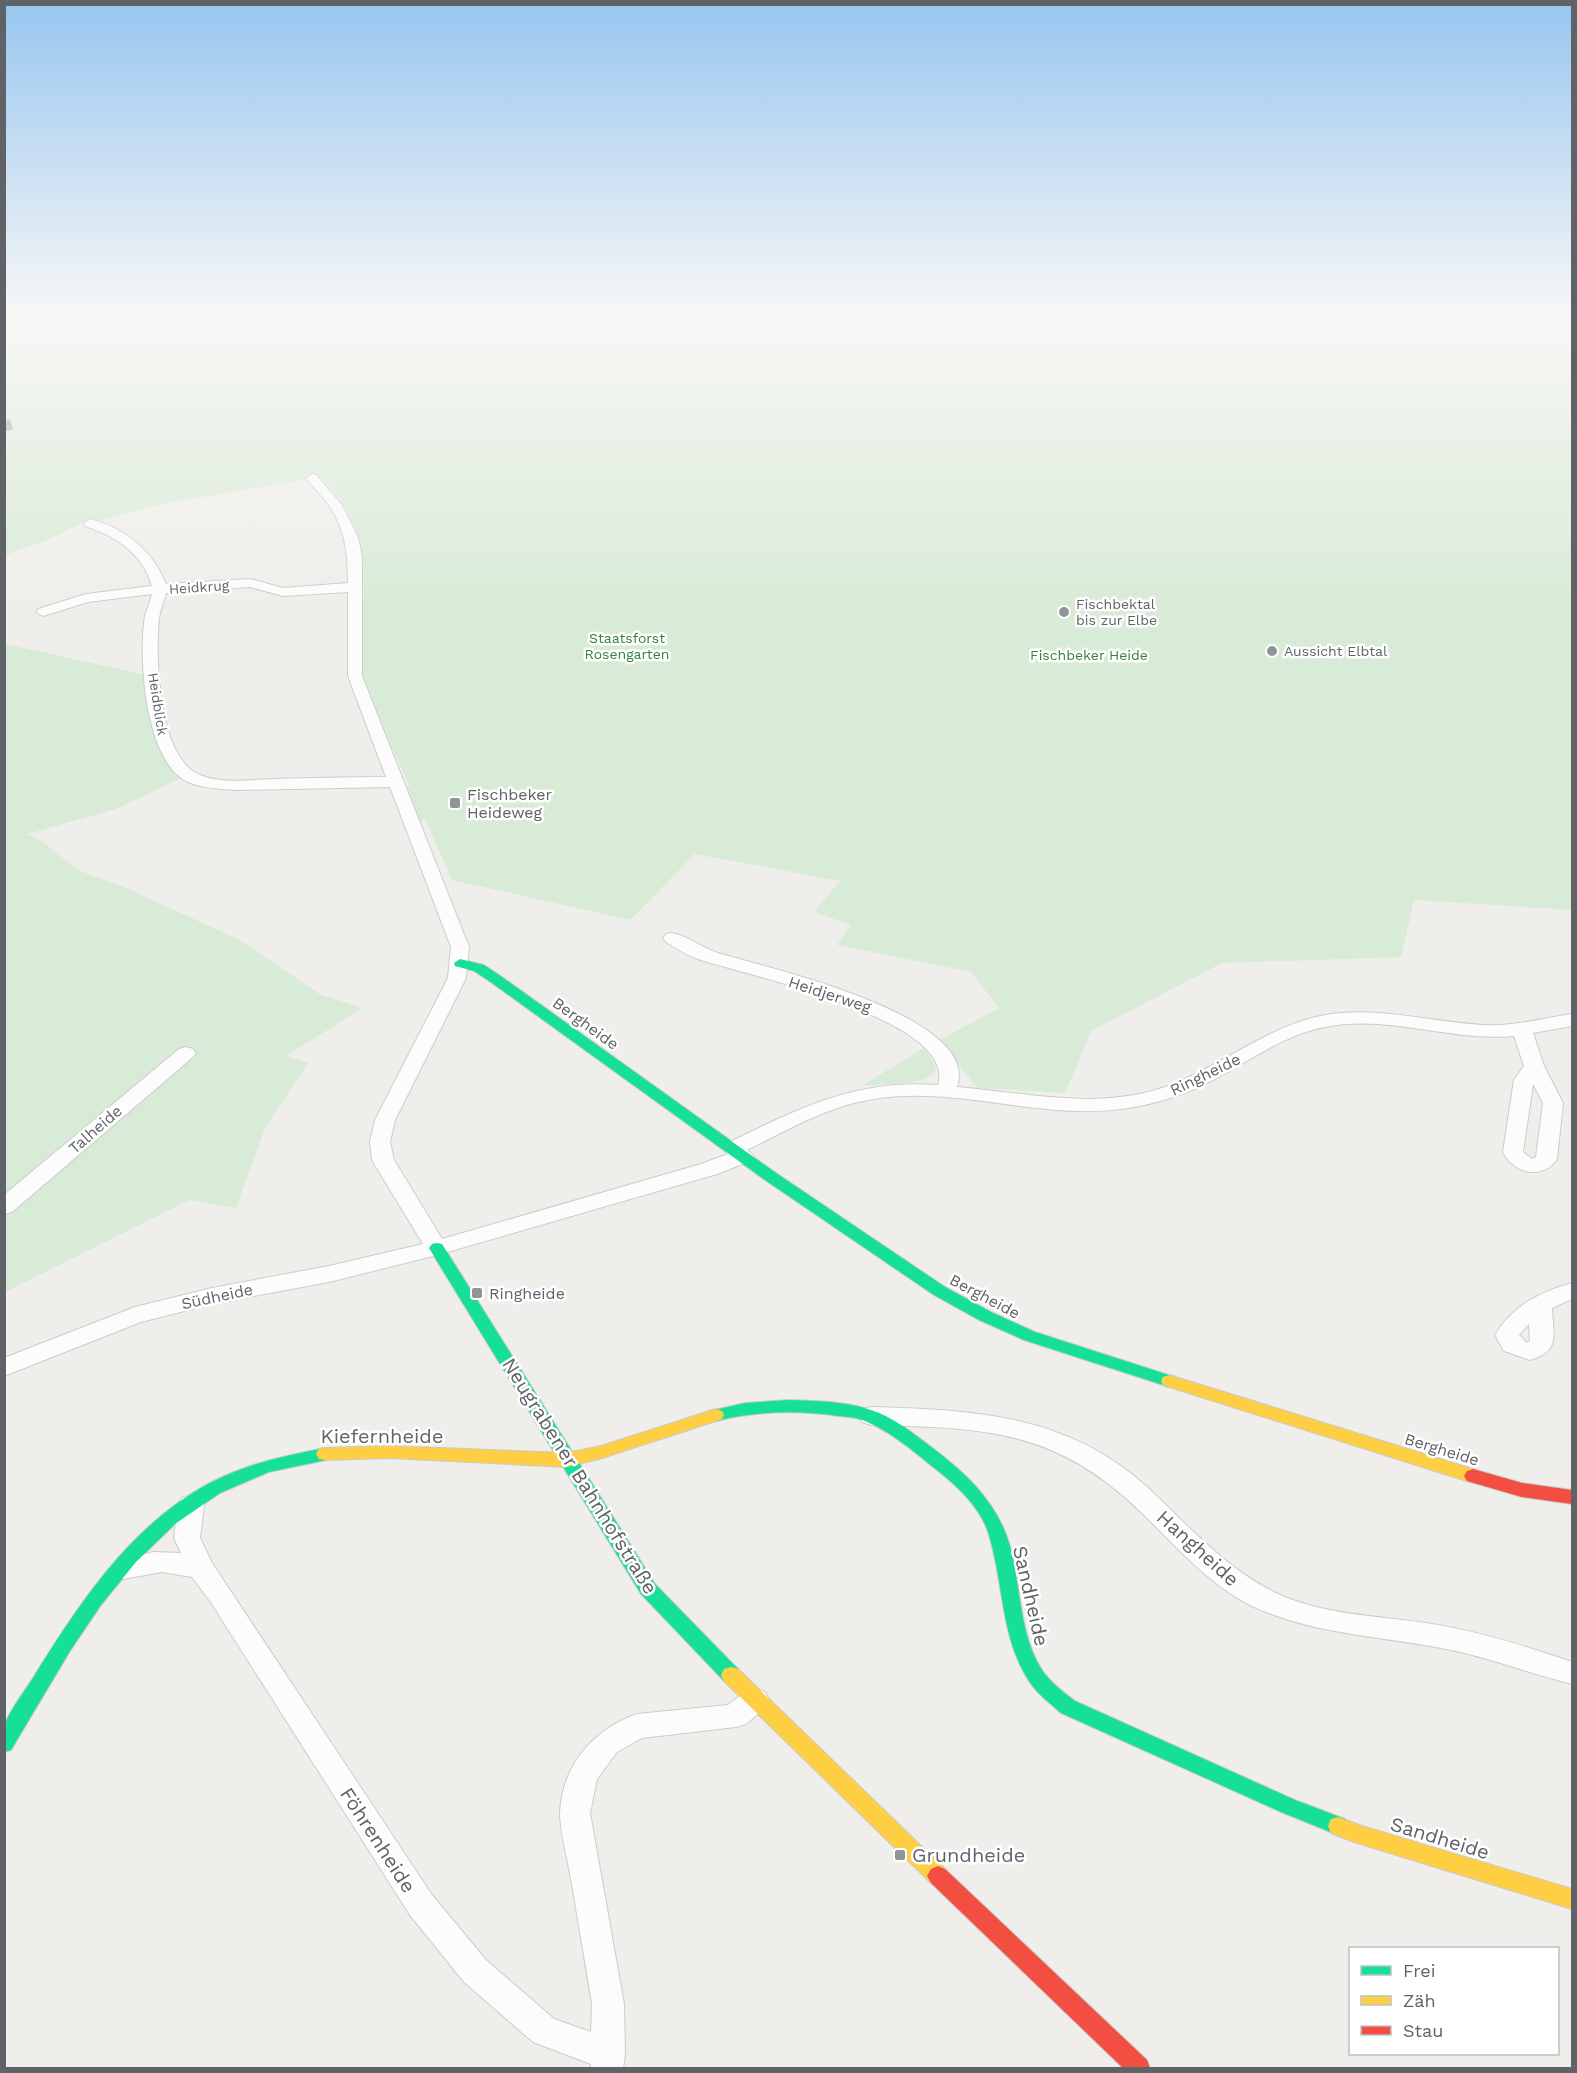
<svg xmlns="http://www.w3.org/2000/svg" width="1577" height="2073" font-family="'Work Sans',sans-serif">
  <rect width="100%" height="100%" fill="#efeeea"/>
  <g fill="#d8ebd6">
    <path d="M4,319h1568v591l-158,-10 -13,57 -179,6 -131,68 -26,62 -87,-5 -40,-47 61,-33 -28,-36 -134,-27 14,-20 -37,-13 26,-31 -145,-27 -65,66 -178,-40 -27,-61 -6,2 -14,-33 4,-3 -49,-110 4,-86 -4,-44 -18,-43 -21,-25 -165,28 -54,15 -16,1 -41,20 -40,14z"/>
    <path d="M5,644l141,31 39,101 -69,33 -89,25 16,8 35,28 50,19 112,51 81,55 42,13 -77,48 22,7 -43,65 -29,80 -47,-8 -184,92z"/>
    <path d="M924,1048l9,13 3,9c-12,18 -56,13 -75,16z"/>
  </g>
  <g fill="none" stroke-linecap="round" stroke-linejoin="round">
    <defs>
      <g id="street">
        <path d="M312,474l4,1 26,30 16,32 4,20v119l107,271 -3,31 -71,142 -5,22 4,18 48,79 259,-75 27,-10 -5,-5 3,-5c71,-35 129,-65 212,-59 21,-66 -197,-111 -240,-126 -12,-4 -22,-11 -32,-17l-3,-4 3,-4 6,-1c16,3 30,15 46,20 46,14 264,62 239,134 70,6 143,24 211,-1 54,-20 99,-60 157,-71 53,-9 105,7 158,10 30,2 60,-7 89,-11v12l-39,7 11,33 19,37 -6,56c-15,22 -44,14 -54,-7l11,-72 10,-14 -10,-30c-63,6 -126,-22 -189,-9 -42,8 -77,35 -114,54 -29,15 -59,24 -90,28 -85,11 -169,-25 -253,-9 -44,8 -82,31 -121,50l7,6 -4,5 -33,13 -280,81 -108,27 -117,22 -71,18 -137,54v-18l131,-51 77,-19 117,-22 94,-22 -51,-84 -2,-18 5,-22 73,-142 3,-31 -61,-160 -154,3c-16,-1 -36,-2 -50,-9 -41,-22 -48,-124 -41,-165 2,-7 5,-14 7,-22l-64,8 -45,14 -7,-4 2,-3 48,-15 66,-8c-9,-32 -36,-50 -67,-60l-1,-3 6,-4c35,9 63,32 76,65l84,-5 33,9 65,-5c0,-27 -2,-52 -18,-76 -6,-11 -17,-19 -24,-29zM250,587l33,9 65,-4v84l38,101c-38,0 -76,1 -114,2 -23,1 -50,5 -72,-4 -42,-17 -45,-117 -41,-156 1,-9 5,-17 7,-26zM1533,1084l10,19 -7,54 -4,2 -9,-7z"/>
        <path d="M186,1047l7,2 3,4 -3,4 -181,155 -8,2v-19l175,-146z"/>
        <path d="M1572,1283v16l-20,9c1,27 9,43 -22,52l-26,-9 -9,-16c17,-29 45,-43 77,-52zM1529,1324l1,17 -3,2 -8,-8z"/>
        <path d="M871,1407c103,3 196,7 276,80 43,40 83,87 138,110 46,19 99,19 147,27 48,8 94,22 140,38v22c-42,-10 -83,-27 -126,-35 -65,-13 -132,-14 -194,-43 -43,-21 -76,-60 -110,-93 -87,-84 -156,-85 -271,-88l-9,-3 -3,-6 3,-6z"/>
        <path d="M191,1495l9,3 4,7 -4,33 12,25 220,332 54,65 68,59 37,13 1,-28c-6,-38 -13,-76 -19,-114 -3,-21 -13,-58 -13,-77 2,-48 34,-84 77,-99l91,-9 17,-13 10,-4 10,4 4,8 -4,8 -19,16 -10,3 -94,11 -25,14 -20,27 -7,34 34,191 1,50 -2,14h-32v-4l-58,-22 -69,-60 -54,-67 -200,-314 -18,-24 -30,-5 -39,7 -9,-3 -4,-7 4,-7 39,-10 28,1 -7,-15 4,-33 4,-7z"/>
      </g>
      <g id="fast">
        <path d="M460,959l24,6 18,12 274,196 169,114 46,25 44,20 140,45 2,4 -2,4 -6,2 -6,-2 -139,-45 -45,-20 -45,-25 -169,-115 -273,-197 -18,-12 -19,-5 -1,-3z"/>
        <path d="M437,1243l5,1 213,340 83,85 3,6 -3,6 -7,2 -7,-2 -83,-87 -212,-346 3,-4z"/>
        <path d="M789,1400c27,1 56,1 82,10 19,6 35,18 51,30 39,29 74,58 88,106 11,40 9,88 32,124 8,12 21,22 33,31l220,99 50,19 3,7 -3,7 -7,2 -57,-23 -220,-99c-11,-10 -24,-19 -32,-32 -29,-44 -25,-100 -41,-149 -9,-27 -33,-48 -55,-65 -21,-17 -43,-36 -68,-46 -8,-4 -18,-4 -27,-5 -41,-6 -81,-5 -122,5l-6,-2 -2,-4 2,-4 35,-8z"/>
        <path d="M325,1448l6,1 3,5 -3,5 -62,13 -49,21 -45,31 -39,38 -35,43 -31,46 -59,99 -7,2c0,-8 -2,-19 1,-27 4,-14 20,-34 28,-47 45,-73 97,-152 175,-194 37,-20 76,-28 117,-36z"/>
      </g>
      <g id="slow">
        <path d="M1169,1375l310,96 3,5 -3,5 -6,2 -310,-98 -2,-4 2,-4z"/>
        <path d="M716,1409l6,2 2,4 -2,4 -120,39 -35,9 -177,-9 -65,2 -6,-1 -3,-5 3,-5 6,-1 65,-2 177,7 34,-7z"/>
        <path d="M731,1667l7,2 207,200 4,7 -4,7 -7,3 -7,-3 -207,-202 -3,-6 3,-6z"/>
        <path d="M1338,1817l24,9 210,63v20l-218,-67 -23,-9 -3,-7 3,-7z"/>
      </g>
      <g id="jam">
        <path d="M1473,1469l49,14 50,7v14l-50,-7 -55,-16 -3,-5 3,-5z"/>
        <path d="M938,1866l7,3 202,191 3,8h-27l-192,-185 -4,-7 4,-7z"/>
      </g>
    </defs>
    <use href="#street" stroke="#cbcccc" stroke-width="2"/>
    <use href="#fast" stroke="#cacacb" stroke-width="2"/>
    <use href="#slow" stroke="#cacacb" stroke-width="2"/>
    <use href="#jam" stroke="#cacacb" stroke-width="2"/>
    <use href="#street" fill="#fdfcfc" fill-rule="evenodd"/>
    <use href="#fast" fill="#16e098" fill-rule="evenodd"/>
    <use href="#slow" fill="#ffcf43" fill-rule="evenodd"/>
    <use href="#jam" fill="#f24e42" fill-rule="evenodd"/>
  </g>
  <path fill="#969594" d="M10,419l3,10 -9,3v-11z"/>
  <linearGradient id="sky" x2="0" y2="1"><stop stop-color="#97c6ef"/><stop offset="0.52" stop-color="#f8f7f6"/><stop offset="1" stop-color="#f8f7f6" stop-opacity="0"/></linearGradient>
  <rect width="1577" height="609" fill="url(#sky)"/>
  <g fill="#919496" stroke="#fff" stroke-width="2">
    <circle cx="1064" cy="612" r="6"/>
    <circle cx="1272" cy="651" r="6"/>
    <rect x="449" y="797" width="12" height="12" rx="3"/>
    <rect x="471" y="1287" width="12" height="12" rx="3"/>
    <rect x="894" y="1849" width="12" height="12" rx="3"/>
  </g>
  <g text-anchor="middle" stroke-width="5" stroke-linejoin="round" paint-order="stroke">
    <g font-size="14" fill="#5f6368" stroke="#fff">
      <text transform="translate(199 587) rotate(-4)" y="5">Heidkrug</text>
      <text transform="translate(158 704) rotate(81)" y="5">Heidblick</text>
    </g>
    <g font-size="14" fill="#5f6368" stroke="#fff" text-anchor="start">
      <text x="1076" y="609">Fischbektal<tspan x="1076" dy="16">bis zur Elbe</tspan></text>
      <text x="1284" y="656">Aussicht Elbtal</text>
    </g>
    <g font-size="14" fill="#348238" stroke="#fff">
      <text x="627" y="643">Staatsforst<tspan x="627" dy="16">Rosengarten</tspan></text>
      <text x="1089" y="660">Fischbeker Heide</text>
    </g>
    <g font-size="16" fill="#5f6368" stroke="#fff" text-anchor="start">
      <text x="467" y="800">Fischbeker<tspan x="467" dy="18">Heideweg</tspan></text>
      <text x="489" y="1299">Ringheide</text>
    </g>
    <g font-size="16" fill="#5f6368" stroke="#fff">
      <text transform="translate(830 994) rotate(18)" y="6">Heidjerweg</text>
      <text transform="translate(586 1023) rotate(36)" y="6">Bergheide</text>
      <text transform="translate(1205 1074) rotate(-26)" y="6">Ringheide</text>
      <text transform="translate(95 1129) rotate(-41)" y="6">Talheide</text>
      <text transform="translate(217 1296) rotate(-12)" y="6">Südheide</text>
      <text transform="translate(985 1296) rotate(28)" y="6">Bergheide</text>
      <text transform="translate(1442 1449) rotate(17)" y="6">Bergheide</text>
    </g>
    <g font-size="20" fill="#5f6368" stroke="#fff">
      <text x="382" y="1443">Kiefernheide</text>
      <text transform="translate(580 1476) rotate(58)" y="7">Neugrabener Bahnhofstraße</text>
      <text transform="translate(1198 1548) rotate(42)" y="7">Hangheide</text>
      <text transform="translate(1031 1596) rotate(77)" y="7">Sandheide</text>
      <text transform="translate(1440 1838) rotate(17)" y="7">Sandheide</text>
      <text transform="translate(378 1840) rotate(57)" y="7">Föhrenheide</text>
    </g>
    <g font-size="20" fill="#5f6368" stroke="#fff" text-anchor="start">
      <text x="912" y="1862">Grundheide</text>
    </g>
  </g>
  <rect width="1577" height="2073" fill="none" stroke="#5f6368" stroke-width="12"/>
  <rect x="1349" y="1947" width="210" height="108" fill="#ffffff" stroke="#bfc1c3" stroke-width="1.5"/>
  <rect x="1361" y="1966" width="30" height="9" fill="#16e098" stroke="#bfc1c3" stroke-width="1.5"/>
  <text x="1403" y="1977" font-size="18" fill="#5f6368">Frei</text>
  <rect x="1361" y="1996" width="30" height="9" fill="#ffcf43" stroke="#bfc1c3" stroke-width="1.5"/>
  <text x="1403" y="2007" font-size="18" fill="#5f6368">Zäh</text>
  <rect x="1361" y="2026" width="30" height="9" fill="#f24e42" stroke="#bfc1c3" stroke-width="1.5"/>
  <text x="1403" y="2037" font-size="18" fill="#5f6368">Stau</text>
</svg>
